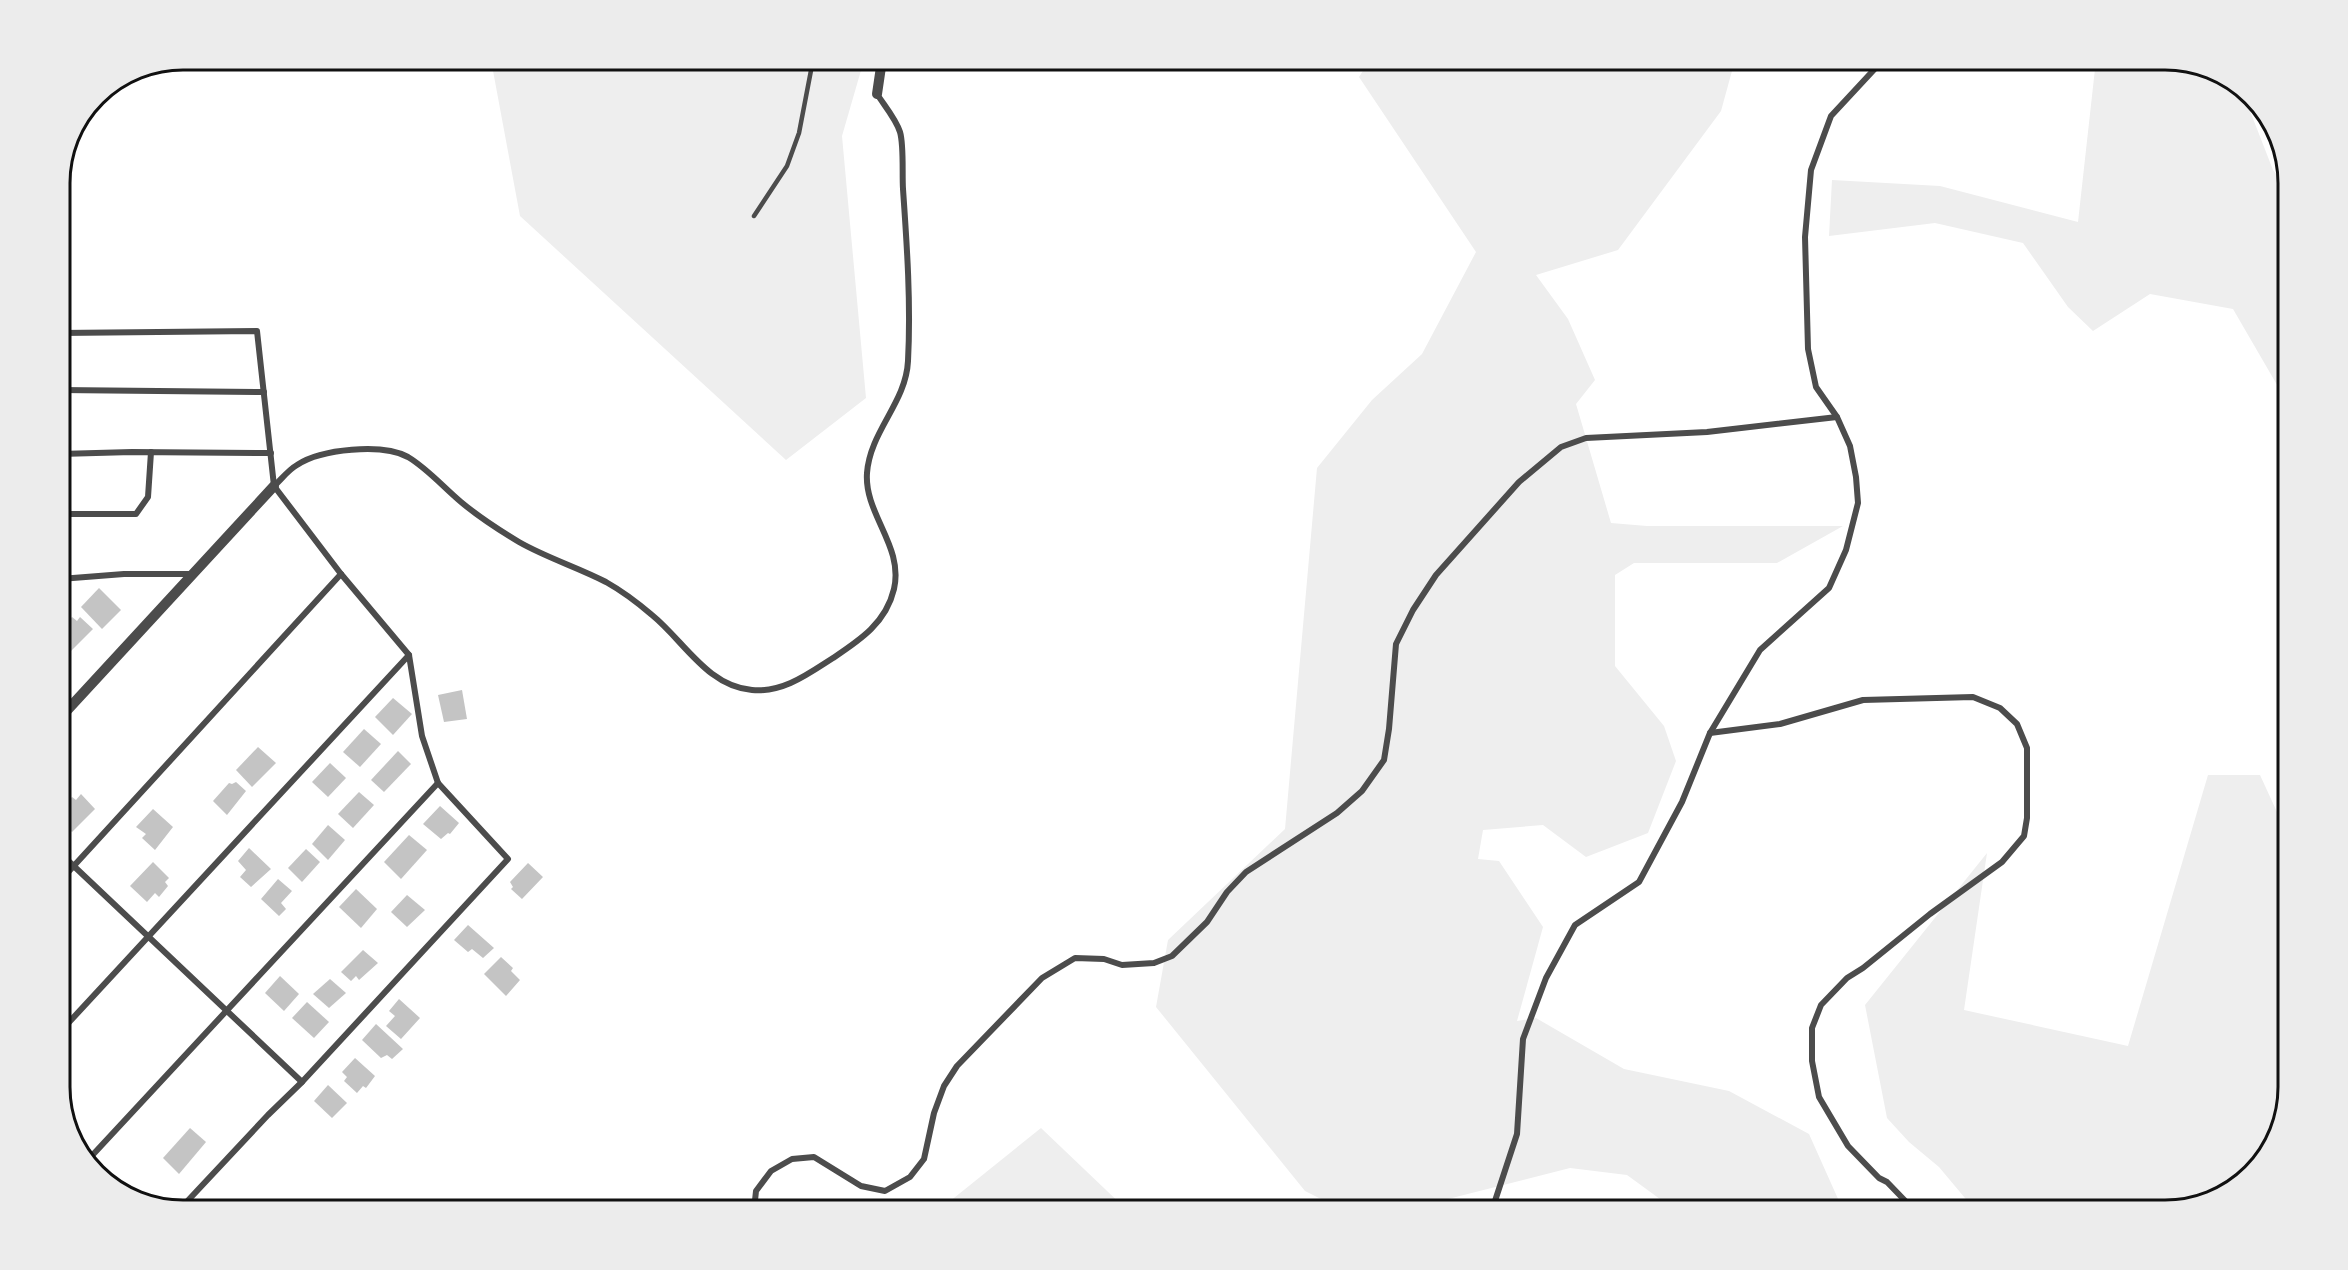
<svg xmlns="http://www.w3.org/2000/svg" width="2348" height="1270" font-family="'Noto Sans',sans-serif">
  <rect width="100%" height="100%" fill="#fff"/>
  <g fill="#eee">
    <path d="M491,60h373l-22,76 24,262 -80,62 -266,-244z"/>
    <path d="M1370,60h365l-14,51 -103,139 -82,25 32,44 27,61 -19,24 35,119 36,3h196l-66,37h-143l-19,12v91l49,60 12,35 -28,72 -62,24 -43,-32 -60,5 -5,29 21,2 44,66 -26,94 19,-3 88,51 105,22 80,43 34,76h-168l-48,-35 -57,-7 -126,32 -9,10h-92l-38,-19 -149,-184 12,-67 117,-111 32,-361 55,-68 50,-46 54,-102 -117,-175z"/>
    <path d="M2096,60h69l54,13 24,20 30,77 15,17v209l-8,-6 -47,-81 -83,-15 -57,37 -25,-24 -45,-64 -88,-20 -106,13 3,-56 108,6 138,36z"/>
    <path d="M2208,775h52l28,61v251l-13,54 -42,48 -68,21h-190l-36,-43 -30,-25 -22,-24 -22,-113 122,-152 -23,157 164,36z"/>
    <path d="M1041,1128l86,82h-188z"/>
  </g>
  <g fill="#c4c4c4">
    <path d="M99,588l22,22 -19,19 -21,-22z"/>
    <path d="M72,617l5,4 3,-4 13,12 -25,25 -8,-9v-16z"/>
    <path d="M462,690l5,29 -23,3 -6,-27z"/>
    <path d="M393,698l19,16 -19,21 -18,-18z"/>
    <path d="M364,729l17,15 -21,23 -17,-15z"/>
    <path d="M258,747l18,16 -24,24 -16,-17z"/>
    <path d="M398,751l13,13 -27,28 -13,-12z"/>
    <path d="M330,763l16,15 -18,19 -16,-15z"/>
    <path d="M236,782l10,9 -19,24 -14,-14 16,-18 3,1z"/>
    <path d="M359,792l15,13 -21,23 -15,-14z"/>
    <path d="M81,794l14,15 -23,23 -12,-12 10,-12 -4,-5 6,-6 4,3z"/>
    <path d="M440,806l19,17 -9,11 -2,-1 -7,6 -18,-15z"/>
    <path d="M153,809l20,18 -18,23 -13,-12 4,-4 -10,-7z"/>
    <path d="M328,825l17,15 -17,20 -16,-16z"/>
    <path d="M409,835l18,15 -26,29 -17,-17z"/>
    <path d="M249,848l22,21 -20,18 -11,-10 6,-7 -8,-9z"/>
    <path d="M306,849l14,13 -18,20 -14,-14z"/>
    <path d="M153,862l16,16 -4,4 3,4 -9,11 -4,-4 -8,9 -17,-16z"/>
    <path d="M528,863l15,14 -21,22 -11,-10 2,-2 -3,-5z"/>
    <path d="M278,879l14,12 -11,12 5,6 -7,7 -18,-17z"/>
    <path d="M356,889l21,20 -16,19 -22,-21z"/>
    <path d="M407,895l18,15 -18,17 -16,-15z"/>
    <path d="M468,925l26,23 -11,10 -11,-9 -4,3 -14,-12z"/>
    <path d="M363,950l15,13 -19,17 -3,-4 -5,5 -10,-9z"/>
    <path d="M501,957l12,11 -2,3 9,9 -14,16 -22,-22z"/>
    <path d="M280,976l19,18 -15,17 -19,-18z"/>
    <path d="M330,979l16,14 -17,15 -16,-14z"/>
    <path d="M399,999l21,19 -19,21 -15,-13 9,-10 -6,-5z"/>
    <path d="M307,1002l22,20 -15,16 -22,-20z"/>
    <path d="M376,1024l27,25 -11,10 -5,-4 -6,3 -19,-18z"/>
    <path d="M355,1058l20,18 -9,12 -3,-2 -6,7 -13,-12 3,-4 -5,-5z"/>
    <path d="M328,1085l19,18 -15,15 -18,-17z"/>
    <path d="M190,1128l16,14 -27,32 -16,-16z"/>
  </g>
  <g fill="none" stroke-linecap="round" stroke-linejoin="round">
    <path stroke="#4c4c4c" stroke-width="4.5" d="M754,216l33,-50 12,-33 14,-73"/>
    <g stroke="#4c4c4c" stroke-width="6">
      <path d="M60,333l197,-2 17,155 67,88 68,81 13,81 16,47 70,76 -206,223 -34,33 -88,94"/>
      <path d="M60,390l204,2"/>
      <path d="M60,454l72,-2 139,1"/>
      <path d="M274,486c7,-6 14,-16 23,-21 24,-16 85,-22 111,-8 20,12 35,30 53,45 18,15 38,28 58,40 28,16 58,25 87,40 16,9 32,21 46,33 32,26 55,71 100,75 31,3 56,-16 81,-32 27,-18 53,-35 61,-69 10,-43 -30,-75 -27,-116 3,-42 39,-70 41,-112 3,-57 -1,-115 -5,-172 -1,-15 1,-44 -3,-57 -4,-13 -16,-27 -23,-38"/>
      <path d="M60,514h76l12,-17 3,-45"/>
      <path d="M60,579l64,-5h69"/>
      <path d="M1710,733l70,-9 83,-24 110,-3 27,11 17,16 10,24v70l-3,18 -22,26 -72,52 -67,54 -16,10 -26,27 -9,23v33l7,36 29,49 31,32 8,4 27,28"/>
      <path d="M60,853l242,229"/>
      <path d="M60,881l281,-307"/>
      <path d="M60,1032l349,-377"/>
      <path d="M87,1161l351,-378"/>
      <path d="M754,1210l2,-19 15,-20 21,-12 22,-2 47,29 24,5 25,-14 14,-18 10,-46 10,-27 13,-20 85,-88 33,-20 29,1 18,6 32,-2 18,-7 35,-34 20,-30 19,-20 91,-59 25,-22 22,-31 5,-31 7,-85 17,-34 23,-35 83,-93 42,-35 25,-9 121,-6 130,-15"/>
      <path d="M1492,1210l25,-76 6,-95 23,-61 29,-53 64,-43 43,-80 28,-69 50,-83 69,-62 17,-38 12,-47 -2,-26 -6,-31 -13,-29 -21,-30 -8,-38 -3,-112 6,-67 20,-54 52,-56"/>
    </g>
    <g stroke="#4c4c4c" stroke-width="10">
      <path d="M877,94l5,-34"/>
      <path d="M60,718l214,-232"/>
    </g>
  </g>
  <path d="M0 0H2348V1270H0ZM183 70H2165A113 113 0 0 1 2278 183V1087A113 113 0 0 1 2165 1200H183A113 113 0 0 1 70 1087V183A113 113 0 0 1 183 70Z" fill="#ececec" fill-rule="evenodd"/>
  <path fill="none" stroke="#111" stroke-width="3" d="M183 70H2165A113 113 0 0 1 2278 183V1087A113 113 0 0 1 2165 1200H183A113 113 0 0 1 70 1087V183A113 113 0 0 1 183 70Z"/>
</svg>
